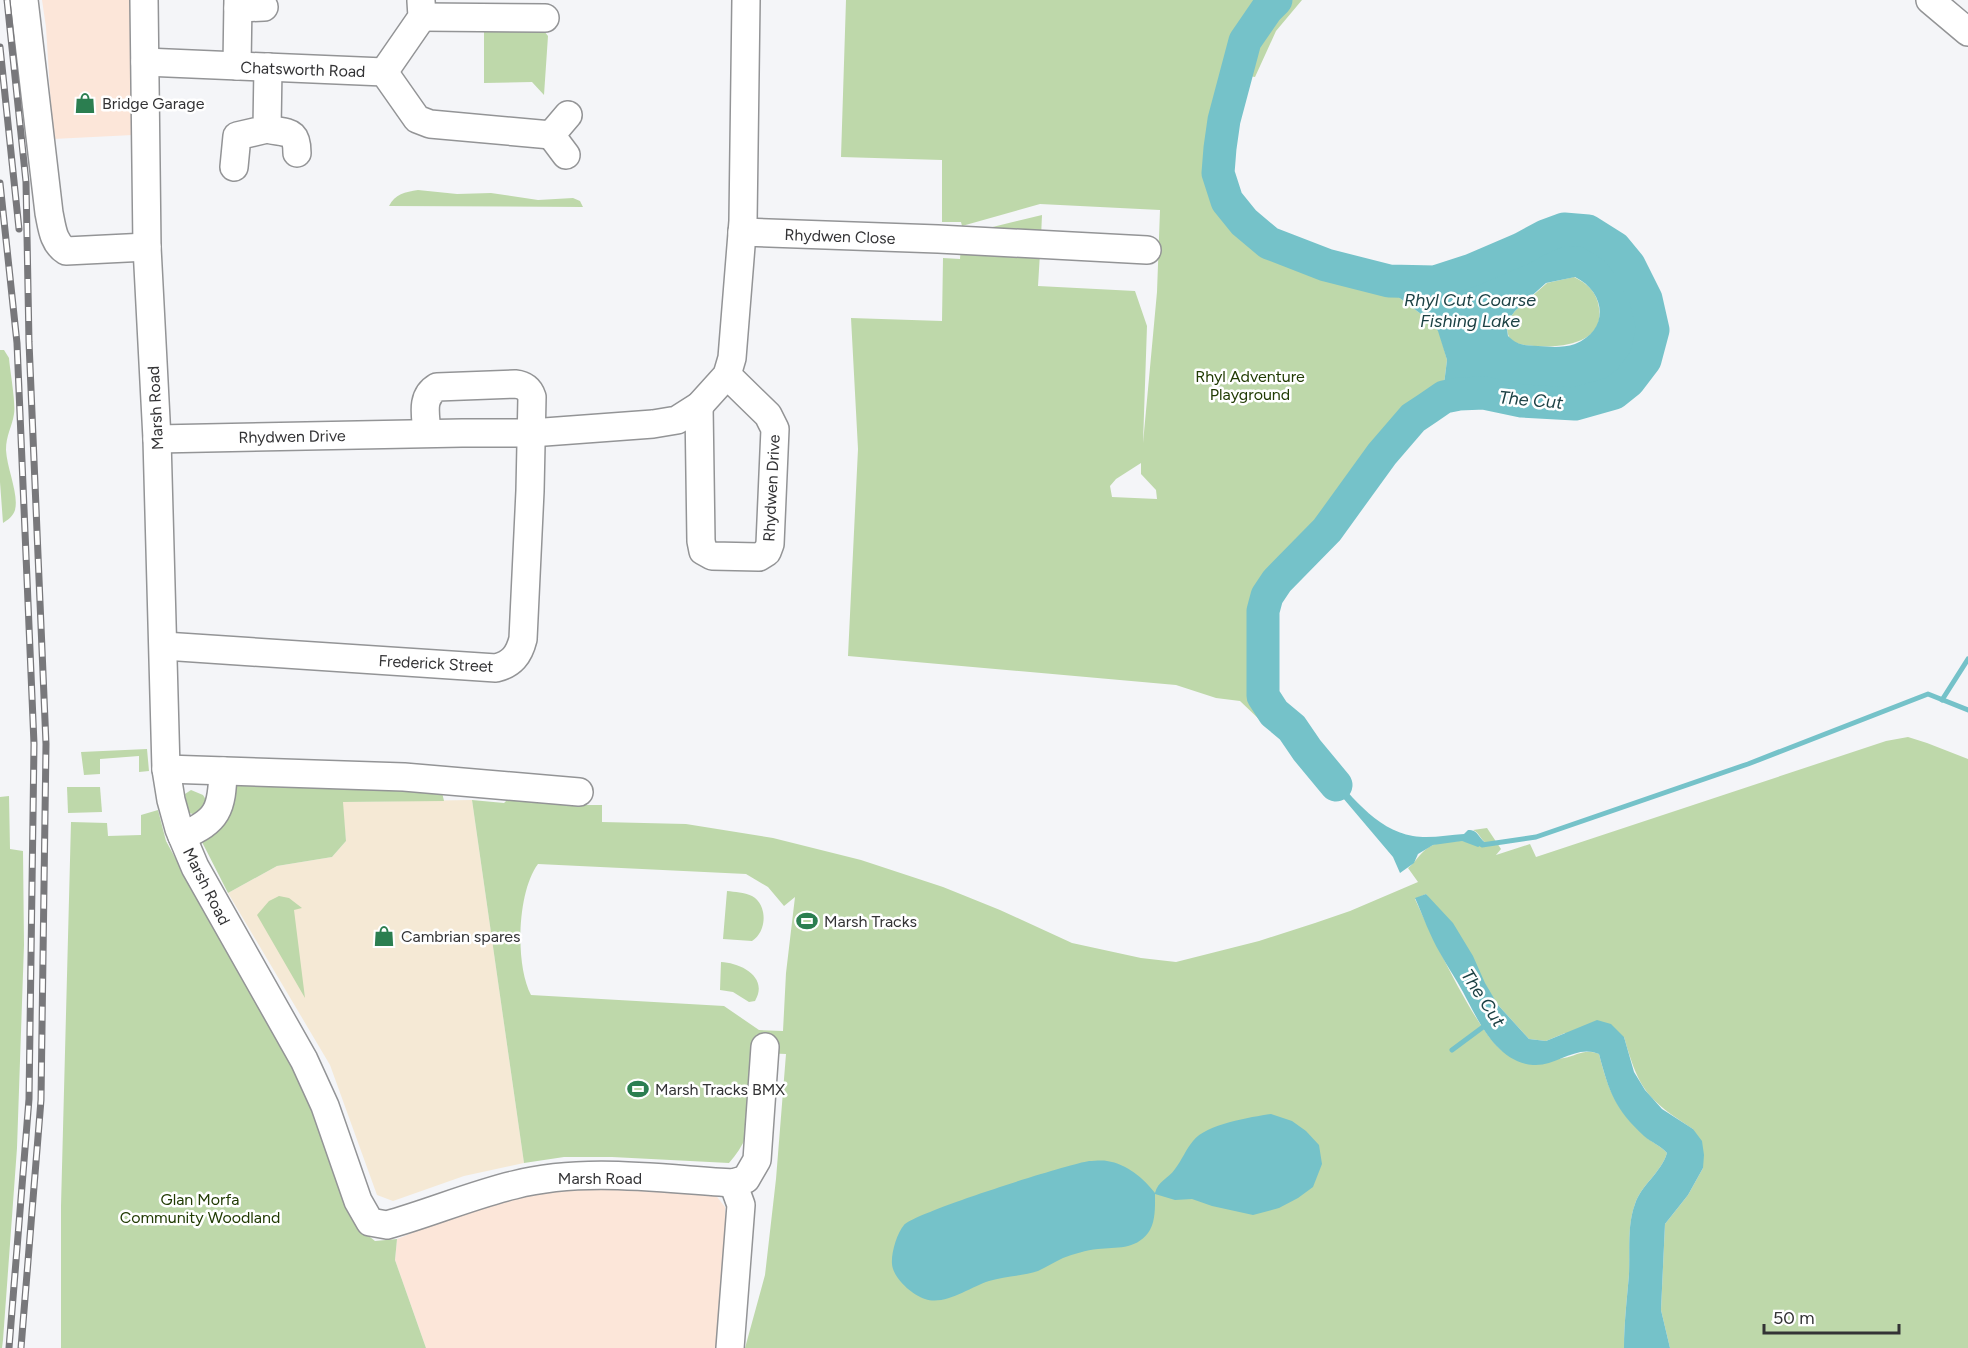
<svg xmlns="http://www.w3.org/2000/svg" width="1968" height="1348" font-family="Figtree,sans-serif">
  <rect width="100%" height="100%" fill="#f4f5f8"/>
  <path fill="#f5e9d5" d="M472,800l52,363 -60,13 -71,25 -16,-6 -47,-130 -102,-172 49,-27 55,-9 14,-16 -4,-39z"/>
  <g fill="#fce6d9">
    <path d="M42,0h88l3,135 -80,4 -7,-112z"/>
    <path d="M559,1187l155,6 11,14 1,27 -8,114h-292l-31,-88 2,-21 91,-37z"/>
  </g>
  <g fill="#bed8aa" fill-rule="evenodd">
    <path d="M846,0h456l-26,31 -21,46 -25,-4 -14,44 -5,29 1,26 9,29 14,21 25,21 25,13 104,34 40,30 10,11 8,29 -3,24 -8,12 -17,10 -32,31 -63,84 -54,58 -11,21 -4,88 10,23 26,25 -7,7 -44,-42 -24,-3 -40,-13 -328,-29 10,-207 -7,-131 91,3 1,-63 17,1 1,-13 79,7 -2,33 97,5 12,35 -4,117 14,-151 3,-82 -120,-6 -78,22 -1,-4h-19v-62l-101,-3zM1141,463v11l15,16 1,9 -45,-2 -2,-11 6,-7z"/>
    <path d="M484,30l60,1 4,5 -4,59 -12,-13 -48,1z"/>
    <path d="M418,190l39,4 34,-1 47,7 35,-2 7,3 3,6 -194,-1c6,-12 16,-14 29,-16z"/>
    <path d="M1042,215l-1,22 -77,-3z"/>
    <path d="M1574,277c14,7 23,15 25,31 6,36 -40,40 -65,38 -10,-1 -19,-1 -25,-9 -2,-4 -2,-10 -3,-14l9,-12 32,-28z"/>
    <path d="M0,350h4l5,8c1,13 7,45 5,56 -2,13 -8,21 -8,36 1,19 13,44 9,60 -2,6 -7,10 -12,13l-3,-41z"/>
    <path d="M1908,737l19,6 41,16v589h-298l-9,-38 4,-86 23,-29 15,-27 -10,-39c-46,-30 -54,-39 -69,-92l-59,-4 -19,8 -17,-2 -31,-34 -72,-111 -11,5c12,26 69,151 94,155 11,2 45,6 55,4 14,-3 21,-10 35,-4 9,36 18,57 46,82 7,7 15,9 22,17 -6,20 -26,32 -32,51 -8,22 -5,47 -6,70 -2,25 -5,49 -5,74h-879l20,-73 11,-96 10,-125 -27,-1c-4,41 0,77 -30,110l-117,-6h-48l-40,6 -52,-363 32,3 7,-7 70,7 4,2h17v17l84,2 87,14 88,22 82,27 57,23 72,33 69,15 35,4 83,-21 56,-18 35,-12 68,-29 -10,-14c9,-7 13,-18 25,-23 7,-3 21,-4 29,-4 11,1 12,4 24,2 -6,-4 -6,-10 -13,-13l14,-2 14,21 -5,6 34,-11 6,13 350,-116zM538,864l208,10 22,13 16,19 11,-9 -9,76 -3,58 -24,-1 -35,-24 -193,-11c-16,-30 -14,-103 7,-131z"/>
    <path d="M147,749l2,22 -10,1v-16l-39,3v15l-16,1 -3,-23z"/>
    <path d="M236,781l205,7 3,13 -101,1 3,39 -14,16 -55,9 -49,27 -26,-51c29,-18 29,-29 34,-61z"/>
    <path d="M67,787h33l2,25 -34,1z"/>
    <path d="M191,790l12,5 5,8c-6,7 -11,16 -21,8l-2,-17z"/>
    <path d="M9,796l1,53 13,2 1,94 -7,203 -14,192 -1,8h-2v-551z"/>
    <path d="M158,810l8,31 57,105 69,119 11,22 53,139 19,15 22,-2 -2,21 31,88h-365v-142l10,-384 36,1 1,13 33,-1v-20z"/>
    <path d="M727,891c8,1 17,1 25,5 16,9 15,36 0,45l-29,-2z"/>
    <path d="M279,896l10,2 13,10 -8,2 11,88 -48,-83 12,-14z"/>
    <path d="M721,962c20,1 48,15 34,39l-6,1 -16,-10 -13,-2z"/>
  </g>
  <g fill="#75c2c9" fill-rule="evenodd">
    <path d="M1564,229c7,1 16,0 23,2 34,8 65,65 66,98 1,16 -13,42 -25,53 -10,9 -19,12 -32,16 -25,7 -46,6 -72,3 -41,-4 -57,-19 -96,7l16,-24 3,-24 -9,-29 -9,-11 -40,-30 -63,-25c33,9 75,23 110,17 7,-1 15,-5 22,-7 37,-12 69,-34 106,-46zM1575,277c31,15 35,53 0,67 -12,4 -25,3 -37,2 -15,-1 -19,0 -30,-10l-2,-13 9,-12 31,-28z"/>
    <path d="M1310,747c28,31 59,82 103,89 16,3 35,-1 51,-2l4,-4c11,0 10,8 18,13l-8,4 -16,-6 -29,4 -15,9 -4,9 -14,10 -7,-16 -89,-105z"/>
    <path d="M1426,894l27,29 20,33 12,27 13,22 31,34 17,2 51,-21 14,4 13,13 10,35 11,18 17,19 31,20 9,12 2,14 -1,13 -15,27 -23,29 -4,86 9,38h-46c0,-25 3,-49 5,-74 1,-23 -2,-49 6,-70 6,-19 26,-31 32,-51 -7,-8 -15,-10 -23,-17 -29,-27 -35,-44 -45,-82 -23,-10 -43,13 -66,11 -37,-3 -55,-45 -70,-73 -7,-13 -16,-26 -23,-39 -10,-17 -17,-37 -25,-55z"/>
    <path d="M1271,1114l21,7 14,10 13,14 3,19 -9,23 -15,11 -19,10 -26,7 -41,-9 -20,-7 -17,1 -20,-6c0,11 1,29 -7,39 -13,17 -32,14 -50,16 -12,1 -24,5 -35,9 -9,4 -16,9 -25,13 -14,5 -33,5 -49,10 -19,6 -44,25 -64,18 -13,-4 -32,-21 -33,-35 -1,-11 5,-31 12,-39 12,-13 161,-60 185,-64 5,0 13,-1 18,0 20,3 36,17 48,32 3,-12 13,-14 20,-24 7,-9 11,-20 18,-28 13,-17 58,-24 78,-27z"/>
  </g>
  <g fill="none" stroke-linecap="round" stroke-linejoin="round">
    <g stroke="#75c2c9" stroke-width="5">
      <path d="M1942,700l26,-41"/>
      <path d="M1482,845l54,-8 212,-73 180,-70 40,16"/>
      <path d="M1452,1050l31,-23"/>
    </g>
    <path stroke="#75c2c9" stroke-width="33" d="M1276,0l-9,9 -22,32 -21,79 -4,28 -2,25 9,28 17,21 25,21 57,22 63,16 46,1 37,-12 49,-21 24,-13 19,-7 24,2 27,17 14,17 17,34 7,31 -8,30 -16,21 -15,12 -39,11 -53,-3 -38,-8 -25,1 -15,3 -16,11 -15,10 -31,36 -55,76 -50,51 -10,15 -4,15v85l11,17 18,15 15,22 29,35"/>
    <defs>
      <g id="minor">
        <path d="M24,0l25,213c3,14 4,30 17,38l81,-4"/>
        <path d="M144,0l3,247 10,192 9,330 5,31 8,29 16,38 109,193 21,46 33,95 12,21 17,3c43,-12 85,-30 127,-40 71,-18 148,-6 219,-2l13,-4 11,-19 8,-113"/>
        <path d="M1930,0l38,32"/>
        <path d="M238,8l26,-1"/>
        <path d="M422,17l123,1"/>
        <path d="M145,62l239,10 33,47 13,5 121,11 17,-20"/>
        <path d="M237,66l1,-66"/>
        <path d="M384,72l38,-55 -1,-16"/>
        <path d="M267,129c21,5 30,0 30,24"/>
        <path d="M551,135l15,20"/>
        <path d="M234,167l3,-31 30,-7 1,-62"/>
        <path d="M742,232l196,7 209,11"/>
        <path d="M699,406l2,135 2,10 9,5 47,1 8,-5 3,-8 5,-115 -7,-14 -41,-40"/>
        <path d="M157,439l305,-6h69l122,-9 24,-4 22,-14 28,-31 5,-17 11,-137 3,-221"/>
        <path d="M164,646l332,22c16,-4 23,-13 27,-29l7,-148 2,-94c-3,-9 -8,-12 -17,-13l-78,3c-17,10 -11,29 -10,46"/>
        <path d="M166,769l238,8 175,15"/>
        <path d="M182,836c36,-15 40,-27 41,-65"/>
        <path d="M730,1348l11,-143 -8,-22"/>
      </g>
    </defs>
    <use href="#minor" stroke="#939496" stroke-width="30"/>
    <use href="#minor" stroke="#fff" stroke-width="27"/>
    <defs>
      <g id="rail">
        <path d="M7,0l19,182 3,160 17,402 -5,356 -20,248"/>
        <path d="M0,47l19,182"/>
        <path d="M0,183l17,160 17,401 -5,355 -20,249"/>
      </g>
    </defs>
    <use href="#rail" stroke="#78787b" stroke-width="7"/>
    <use href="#rail" stroke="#fff" stroke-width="4.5" stroke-dasharray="14" stroke-linecap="butt"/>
  </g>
  <defs>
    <symbol id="shop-bare" viewBox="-9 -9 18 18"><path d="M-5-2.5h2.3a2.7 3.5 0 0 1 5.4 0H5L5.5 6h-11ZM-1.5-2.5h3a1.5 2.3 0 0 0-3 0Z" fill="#2b7e50" stroke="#fff" stroke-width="2.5" paint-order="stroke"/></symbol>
    <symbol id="stadium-bare" viewBox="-9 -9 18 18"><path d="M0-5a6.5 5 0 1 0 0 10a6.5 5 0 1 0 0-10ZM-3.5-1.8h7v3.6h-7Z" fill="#2b7e50" stroke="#fff" stroke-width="2.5" paint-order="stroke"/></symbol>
  </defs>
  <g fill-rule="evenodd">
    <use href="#shop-bare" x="70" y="88" width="30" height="30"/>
    <use href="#stadium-bare" x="792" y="906" width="30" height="30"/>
    <use href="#shop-bare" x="369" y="921" width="30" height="30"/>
    <use href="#stadium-bare" x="623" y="1074" width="30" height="30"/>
  </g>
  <g text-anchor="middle" stroke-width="5" stroke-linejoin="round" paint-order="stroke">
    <g font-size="16" fill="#333335" stroke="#fff">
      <text transform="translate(303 69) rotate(2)" y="6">Chatsworth Road</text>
      <text transform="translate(840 236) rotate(2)" y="6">Rhydwen Close</text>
      <text transform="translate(155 408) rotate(-93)" y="6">Marsh Road</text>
      <text transform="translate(292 436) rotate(-1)" y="6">Rhydwen Drive</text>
      <text transform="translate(771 488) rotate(-87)" y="6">Rhydwen Drive</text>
      <text transform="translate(436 663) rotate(3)" y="6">Frederick Street</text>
      <text transform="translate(207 886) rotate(63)" y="6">Marsh Road</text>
      <text x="600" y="1184">Marsh Road</text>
    </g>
    <g font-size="16" fill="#333335" stroke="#fff" text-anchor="start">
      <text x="102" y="109">Bridge Garage</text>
      <text x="824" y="927">Marsh Tracks</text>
      <text x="401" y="942">Cambrian spares</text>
      <text x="655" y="1095">Marsh Tracks BMX</text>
    </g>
    <g font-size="16" fill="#213b03" stroke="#fff">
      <text x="1250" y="382">Rhyl Adventure<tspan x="1250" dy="18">Playground</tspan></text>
      <text x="200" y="1205">Glan Morfa<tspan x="200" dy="18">Community Woodland</tspan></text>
    </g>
    <g font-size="18" font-style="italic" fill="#1d4245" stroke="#fff">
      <text x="1470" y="306">Rhyl Cut Coarse<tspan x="1470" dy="21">Fishing Lake</tspan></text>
      <text transform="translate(1531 400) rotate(5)" y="6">The Cut</text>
      <text transform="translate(1483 998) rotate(57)" y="6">The Cut</text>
    </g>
  </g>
  <path d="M1764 1324v9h135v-9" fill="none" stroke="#333335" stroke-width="3"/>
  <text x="1773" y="1324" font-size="18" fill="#333335" stroke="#ffffff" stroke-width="4.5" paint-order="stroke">50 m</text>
</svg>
